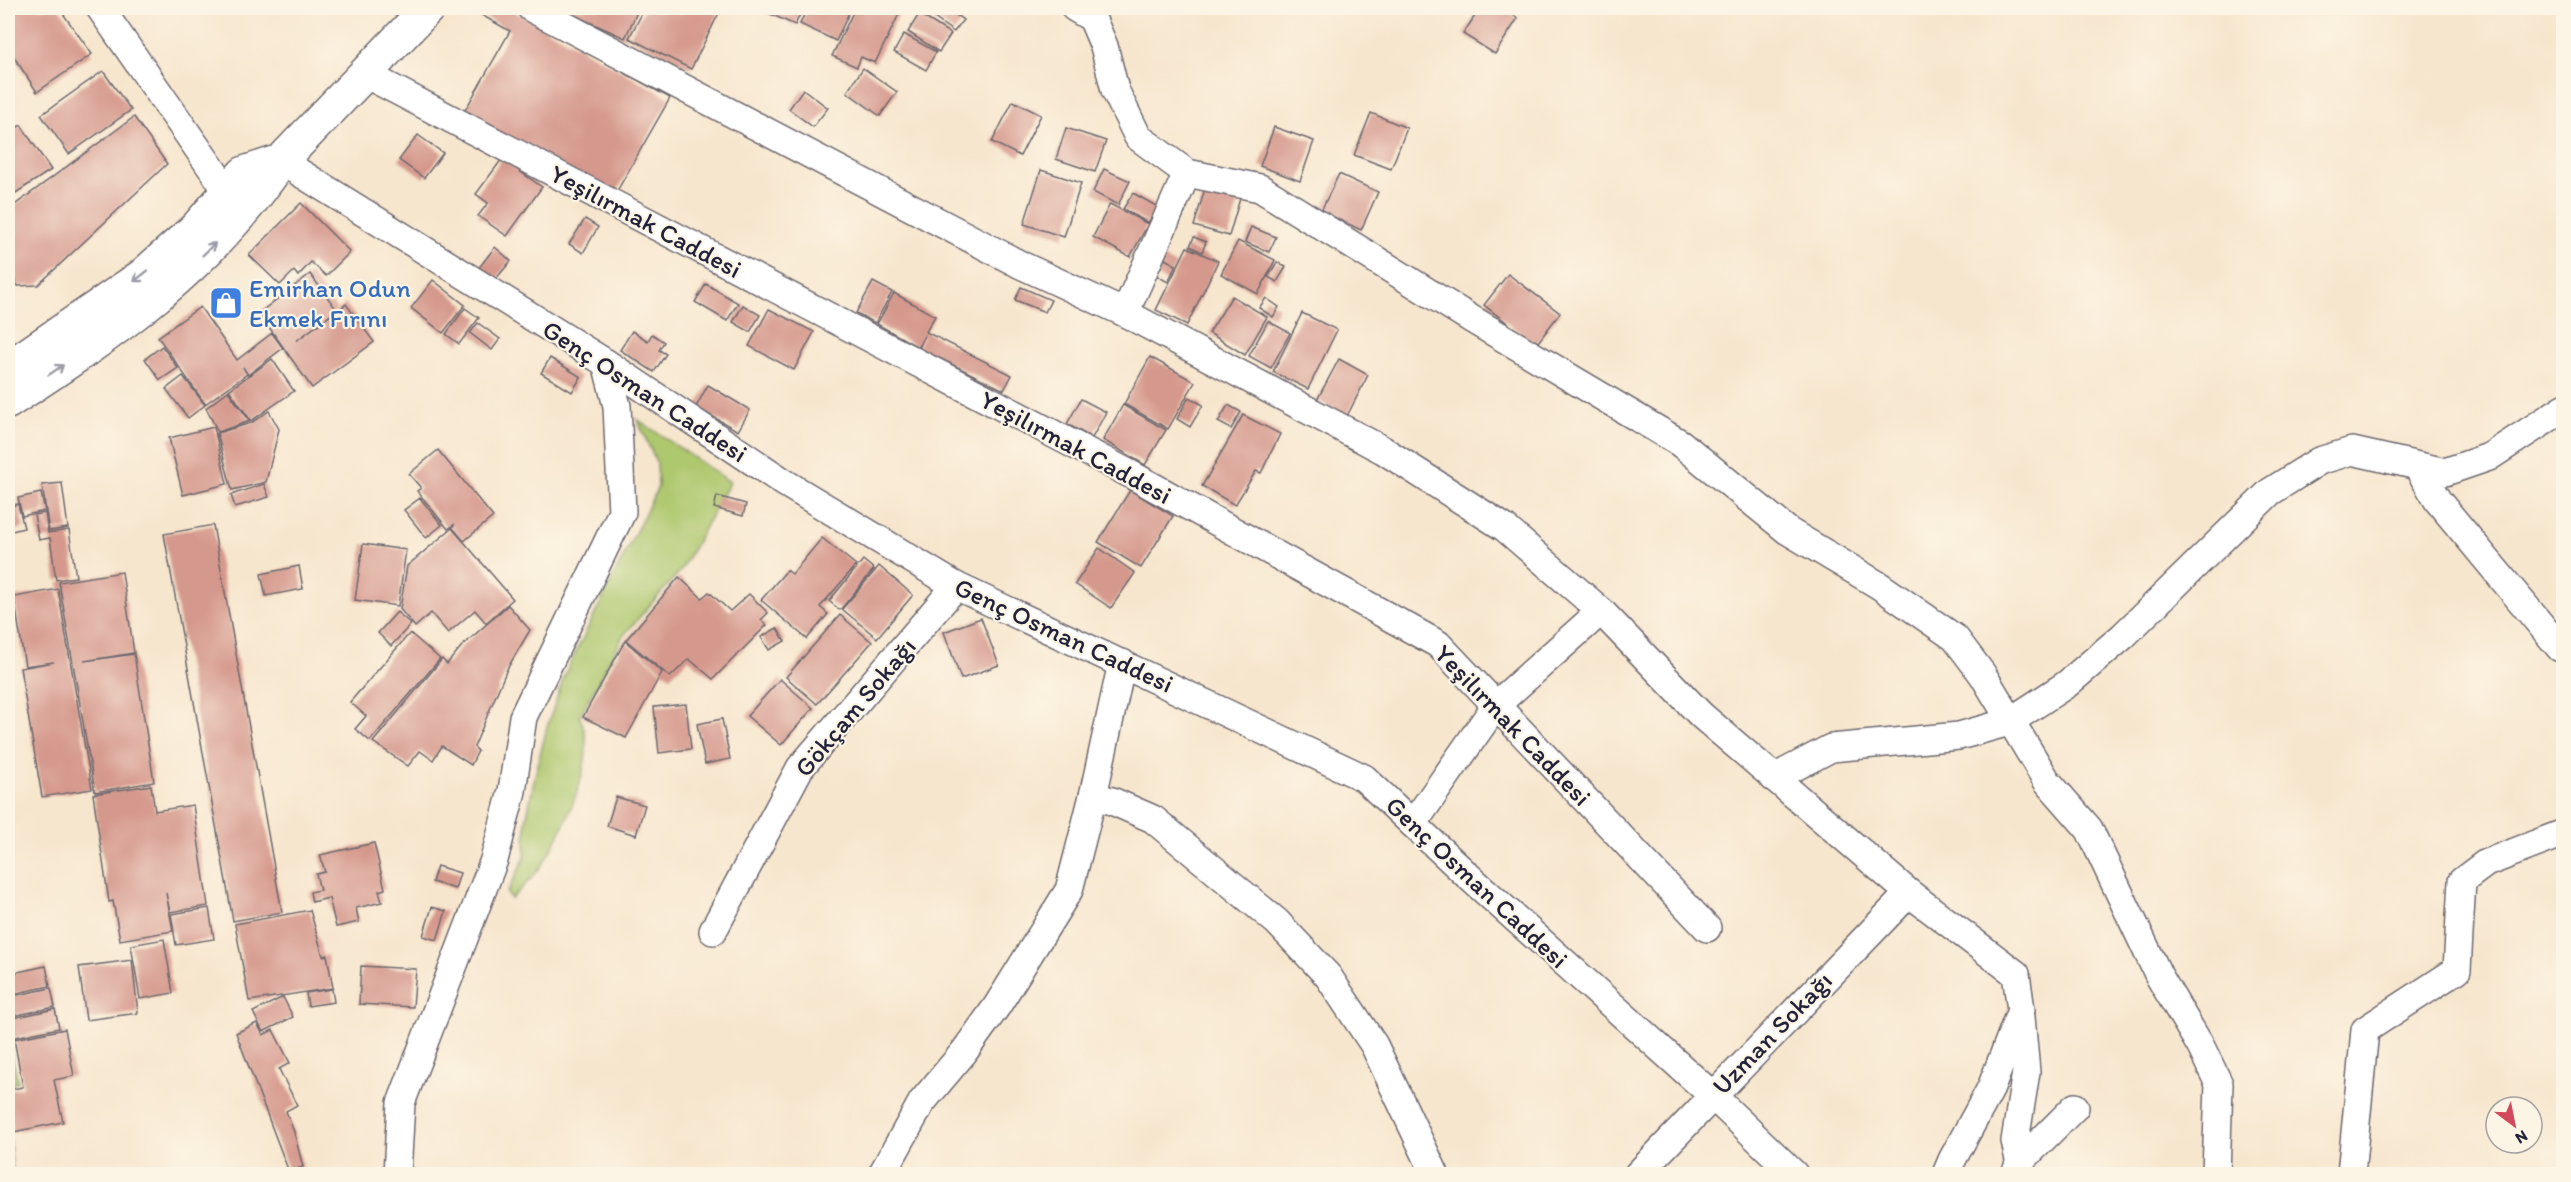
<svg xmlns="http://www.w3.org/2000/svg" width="2571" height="1182" font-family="Itim,sans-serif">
  <rect width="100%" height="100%" fill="#fcf5e5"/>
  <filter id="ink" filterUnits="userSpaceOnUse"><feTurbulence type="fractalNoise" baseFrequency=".0167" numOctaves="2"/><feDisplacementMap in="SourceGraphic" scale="12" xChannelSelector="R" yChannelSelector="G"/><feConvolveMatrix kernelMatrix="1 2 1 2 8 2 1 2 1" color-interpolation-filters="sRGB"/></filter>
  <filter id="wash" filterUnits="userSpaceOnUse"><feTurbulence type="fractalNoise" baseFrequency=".008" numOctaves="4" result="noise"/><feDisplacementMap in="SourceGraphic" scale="24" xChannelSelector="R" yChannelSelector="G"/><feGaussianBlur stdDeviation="1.35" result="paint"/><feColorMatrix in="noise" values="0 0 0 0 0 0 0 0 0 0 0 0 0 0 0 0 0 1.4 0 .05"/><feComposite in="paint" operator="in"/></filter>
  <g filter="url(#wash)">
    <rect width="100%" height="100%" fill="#f7e6ce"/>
    <g fill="#aec86e" stroke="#687554" stroke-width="1.5">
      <path d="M637,419l93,63 -49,88 -58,66 -44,81c23,37 -16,114 -37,148 -8,12 -21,23 -31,34l-4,-6 18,-36 1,-36 9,-45 12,-49 18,-53 93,-187 -1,-23z"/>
      <path d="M8,1040l10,42 -10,3z"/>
      <path d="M8,1126l5,45 2,3h-7z"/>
    </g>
    <g id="blocks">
      <g fill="#d5988c">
        <path d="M8,8h51l33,46 -55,38 -29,-44z"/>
        <path d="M479,8h29l162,90 -57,100 -150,-84 47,-83 -34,-19z"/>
        <path d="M558,8h81l-14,30z"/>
        <path d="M645,8h62l12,5 -28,56 -62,-31z"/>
        <path d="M757,8h46l-8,17z"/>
        <path d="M807,8h44l-15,33 -36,-17z"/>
        <path d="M855,8h47l-27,55 -14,-6 -4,10 -25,-11z"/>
        <path d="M920,8h35l-3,4 11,8 -9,12z"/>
        <path d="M1480,8h21l17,10 -23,36 -32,-20z"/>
        <path d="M919,14l32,20 -12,18 -31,-20z"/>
        <path d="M904,34l32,18 -10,18 -32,-18z"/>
        <path d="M863,68l34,24 -17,24 -33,-24z"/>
        <path d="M103,71l28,39 -62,44 -28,-39z"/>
        <path d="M803,89l25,19 -15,19 -24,-18z"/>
        <path d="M1013,101l28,14 -21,41 -28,-14z"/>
        <path d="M1371,113l36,15 -16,41 -37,-14z"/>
        <path d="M134,117l33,47 -129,121 -20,1 -10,-17v-59z"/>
        <path d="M21,125l30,45 -43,28v-65z"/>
        <path d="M1274,127l40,14 -14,40 -40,-15z"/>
        <path d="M1066,128l40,13 -11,31 -39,-13z"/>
        <path d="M418,135l25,18 -19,25 -25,-18z"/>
        <path d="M502,159l40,28 -35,49 -29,-20 10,-13 -12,-9z"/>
        <path d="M1104,169l26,12 -12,24 -25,-13z"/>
        <path d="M1041,170l40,13 -17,54 -40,-13z"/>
        <path d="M1339,174l39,18 -17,38 -40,-19z"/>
        <path d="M1206,185l35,10 -12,41 -35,-10z"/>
        <path d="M1133,193l25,14 -10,16 -25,-14z"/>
        <path d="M301,203l49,49 -24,24 -15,-14 -13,14 -4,-5 -14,14 -31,-30z"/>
        <path d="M1110,204l38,20 -18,33 -37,-20z"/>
        <path d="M585,219l13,8 -15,26 -14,-9z"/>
        <path d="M1251,227l25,10 -7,15 -24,-10z"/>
        <path d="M1194,237l12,5 -4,10 -12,-6z"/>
        <path d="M1238,241l37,19 -17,34 -37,-20z"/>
        <path d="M495,247l16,14 -17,20 -16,-12z"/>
        <path d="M1187,247l31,14 -31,64 -31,-15z"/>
        <path d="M1163,258l13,7 -8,17 -13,-7z"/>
        <path d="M1277,262l9,5 -9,15 -9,-5z"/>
        <path d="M310,274l27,36 -41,31 50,-37 28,38 -62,46 -53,-75z"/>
        <path d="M1508,274l52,39 -24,32 -52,-40z"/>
        <path d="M433,280l32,25 -22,28 -32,-25z"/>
        <path d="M873,282l19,10 -17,31 -19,-10z"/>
        <path d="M706,284l32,19 -11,18 -32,-19z"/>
        <path d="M1021,287l30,13 -6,12 -30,-12z"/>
        <path d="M894,293l41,23 -9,16 86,43 -8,15 -85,-42 6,-14 -7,13 -41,-23z"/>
        <path d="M1232,296l35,21 -22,38 -36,-22z"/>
        <path d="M1266,298l13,9 -6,10 -14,-9z"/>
        <path d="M743,305l17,10 -10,17 -17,-10z"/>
        <path d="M200,307l37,53 35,-27 11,15 -35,27 -5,-8 4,7 -42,30 -47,-67z"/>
        <path d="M465,308l14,10 -20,26 -13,-10z"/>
        <path d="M769,309l45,23 -20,38 -45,-24z"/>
        <path d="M1302,313l35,17 -29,59 -35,-17z"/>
        <path d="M1268,321l22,12 -19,35 -22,-12z"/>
        <path d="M478,323l22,16 -8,11 -22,-17z"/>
        <path d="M632,331l16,10 4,-7 12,8 -5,8 7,4 -12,18 -34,-22z"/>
        <path d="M162,346l16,22 -18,12 -15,-21z"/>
        <path d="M1150,357l45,25 -27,47 -44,-25z"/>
        <path d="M550,358l31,19 -9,15 -31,-19z"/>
        <path d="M272,359l22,32 -43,30 -22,-31z"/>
        <path d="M1339,359l29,16 -21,41 -30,-16z"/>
        <path d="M183,376l22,29 -17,13 -22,-29z"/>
        <path d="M708,385l42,25 -12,21 -42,-24z"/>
        <path d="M228,391l22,30 -32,11 -12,-24z"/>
        <path d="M1189,397l14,8 -13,22 -13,-8z"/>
        <path d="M1081,399l25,13 -14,26 -25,-14z"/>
        <path d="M1123,405l43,25 -21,35 -42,-25z"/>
        <path d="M1228,405l13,7 -10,17 -13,-7z"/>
        <path d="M269,411l10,18 -13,53 -34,8 -15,-57 34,-10z"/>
        <path d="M1243,415l37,19 -19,39 -5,-2 -21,34 -33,-19z"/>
        <path d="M214,427l13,57 -44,11 -14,-57z"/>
        <path d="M438,450l55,67 -29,24 -12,-14 3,-3 -7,5 -31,-38 4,-3 -12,-14z"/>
        <path d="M62,483l6,45 -19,3 -7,-46z"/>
        <path d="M264,484l5,13 -34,10 -4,-12z"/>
        <path d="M1130,490l43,26 -32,52 -43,-26z"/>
        <path d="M41,493l4,18 -23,5 -4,-18z"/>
        <path d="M717,496l29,8 -3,12 -29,-8z"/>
        <path d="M420,498l22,27 -16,13 -22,-28z"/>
        <path d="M18,504l6,24 -16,4v-25z"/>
        <path d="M45,513l3,20 21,-3 7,47 -20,3 -6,-42 -11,2 -5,-25z"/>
        <path d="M213,525l69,387 -49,9 -69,-387z"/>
        <path d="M452,528l61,71 -27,24 -11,-13 -27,23 -17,-20 -16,14 -15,-18 7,-43z"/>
        <path d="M822,538l34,27 -36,42 8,7 -21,25 -46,-39 26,-30 5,4z"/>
        <path d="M363,544l43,6 -8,56 -43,-6z"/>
        <path d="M1099,548l36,25 -24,35 -36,-24z"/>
        <path d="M863,560l11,9 -34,41 -11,-9z"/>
        <path d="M299,566l4,23 -37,7 -5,-22z"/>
        <path d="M879,566l34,29 -36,43 -35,-29z"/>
        <path d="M122,572l12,81 -50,8 50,-7 20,128 -59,10 -36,-210z"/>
        <path d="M679,577l23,21 7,-6 21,19 19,-17 19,19 -7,7 6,5 -54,54 -24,-20 -19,18 -44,-37z"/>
        <path d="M58,589l34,200 -50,8 -22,-129 34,-6 -29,4 -11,-69z"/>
        <path d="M508,605l22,25 -23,39 -33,78 4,4 -7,14 -29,-19 -9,14 -13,-9 -12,15 -35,-24 69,-83 5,5 14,-17z"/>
        <path d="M397,612l14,12 -20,22 -13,-13z"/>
        <path d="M840,615l32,27 -55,62 -31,-27z"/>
        <path d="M981,618l18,47 -38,14 -17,-47z"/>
        <path d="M777,628l8,13 -16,9 -8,-13z"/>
        <path d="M410,633l30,26 -70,82 -15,-12 11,-13 -16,-14z"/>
        <path d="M625,641l37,31 -36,66 -43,-21z"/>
        <path d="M780,679l33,29 -32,37 -34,-29z"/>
        <path d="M686,704l5,45 -32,4 -5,-46z"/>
        <path d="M722,719l8,40 -25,5 -8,-40z"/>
        <path d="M151,785l4,26 38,-6 15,101 -38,6 -4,-19 7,38 -53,9 -7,-39 -4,1 -16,-108z"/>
        <path d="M616,797l29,8 -9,30 -29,-9z"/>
        <path d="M374,843l11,46 -6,2 3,11 -26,6 3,14 -23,5 -7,-29 -17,4 -2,-10 10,-2 -4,-16 9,-2 -5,-17z"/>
        <path d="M437,866l23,7 -5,16 -23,-7z"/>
        <path d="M432,907l14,4 -9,29 -14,-4z"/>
        <path d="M209,908l5,31 -38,6 -5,-31z"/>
        <path d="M310,910l13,46 4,-1 6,33 -84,13 -14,-77z"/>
        <path d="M164,939l9,54 -33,6 -9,-54z"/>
        <path d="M132,960l6,53 -52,7 -7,-53z"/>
        <path d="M46,966l4,20 -42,9v-21z"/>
        <path d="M361,966l55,3 -3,38 -54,-3z"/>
        <path d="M51,988l4,19 -47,10v-20z"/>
        <path d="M332,989l2,13 -26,4 -2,-13z"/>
        <path d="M283,997l10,20 -30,15 -10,-20z"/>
        <path d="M55,1009l4,19 -48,10 -3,-19z"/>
        <path d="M257,1023l6,12 10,-5 17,33 -11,6 18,36 -11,6 8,21 9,35 -14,5 -53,-139z"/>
        <path d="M65,1029l9,47 -20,4 9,42 -50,10 -5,-42 15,-3 -9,-48z"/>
      </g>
    </g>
  </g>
  <g filter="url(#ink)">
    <use href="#blocks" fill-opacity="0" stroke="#6d676e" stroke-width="1.5"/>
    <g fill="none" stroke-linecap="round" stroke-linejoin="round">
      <defs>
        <g id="street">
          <path d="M100,8l128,184"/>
          <path d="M531,8l490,257 104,48 258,137 122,78 96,83 100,104 208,178 107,81 5,36 -30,78 -39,72 -6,14"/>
          <path d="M1075,8l17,10 12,28 11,44 23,47 49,36"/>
          <path d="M365,74l767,401 306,169 269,284"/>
          <path d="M281,161l325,202 179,120 171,103 408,192 103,97 245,220 82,79"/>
          <path d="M1125,313l62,-140 73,15 213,132 207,123 108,88 92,55 75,52 28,37 64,106 42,48 70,147 41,69 19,39 -3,90"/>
          <path d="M2417,466l21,35 122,147"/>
          <path d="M1774,778l57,-30 128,-12 50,-14 58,-38 56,-48 147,-144 49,-31 33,-10 93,21 44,-15 75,-49"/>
          <path d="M1093,796l19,5 41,18 124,103 51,54 46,69 61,129"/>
          <path d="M1413,824l83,-119 105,-94"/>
          <path d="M713,931l87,-163 156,-182"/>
          <path d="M2021,1017l5,55 -11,69 7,33"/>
          <path d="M397,1174l4,-71 93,-243 18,-69 11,-74 99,-205 -5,-106 -11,-43"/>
          <path d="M882,1174l40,-72 42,-50 33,-46 72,-116 24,-94 29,-133"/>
          <path d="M1638,1174l271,-281"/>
          <path d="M2015,1174l5,-12 55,-55"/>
          <path d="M2351,1174l14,-144 92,-60 5,-89 24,-18 78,-30"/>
        </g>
        <g id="primary">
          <path d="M8,368l134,-92 54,-48 48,-55 37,-12"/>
          <path d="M8,402c106,-69 201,-134 273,-241l147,-153"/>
        </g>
      </defs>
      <use href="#street" stroke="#6d676e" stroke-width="30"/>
      <use href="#primary" stroke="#6d676e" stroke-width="36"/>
      <use href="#street" stroke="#fff" stroke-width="27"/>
      <use href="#primary" stroke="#fff" stroke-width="33"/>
    </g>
    <defs><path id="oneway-shaft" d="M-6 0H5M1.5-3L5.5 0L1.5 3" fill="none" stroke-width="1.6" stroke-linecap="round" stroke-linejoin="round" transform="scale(1.5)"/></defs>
    <g stroke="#9c9ca7">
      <use href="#oneway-shaft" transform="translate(209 249) rotate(-45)"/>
      <use href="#oneway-shaft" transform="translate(141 276) rotate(142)"/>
      <use href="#oneway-shaft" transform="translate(56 370) rotate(-34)"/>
    </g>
  </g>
  <defs>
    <symbol id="shop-square" viewBox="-11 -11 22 22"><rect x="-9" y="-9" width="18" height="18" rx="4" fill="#3f7fe0" stroke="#fcf5e5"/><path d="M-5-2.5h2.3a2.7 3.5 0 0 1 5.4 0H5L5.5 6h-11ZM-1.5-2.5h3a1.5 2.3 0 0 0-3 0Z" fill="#fff"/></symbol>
  </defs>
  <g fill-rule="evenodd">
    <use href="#shop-square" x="207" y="284" width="38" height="38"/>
  </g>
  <g text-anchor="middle" stroke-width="4.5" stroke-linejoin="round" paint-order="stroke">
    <g font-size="26" fill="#22223b" stroke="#fcf5e5">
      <text transform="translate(646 221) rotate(28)" y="9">Yeşilırmak Caddesi</text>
      <text transform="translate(645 391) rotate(33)" y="9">Genç Osman Caddesi</text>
      <text transform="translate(1076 447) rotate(28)" y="9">Yeşilırmak Caddesi</text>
      <text transform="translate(1064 635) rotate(25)" y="9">Genç Osman Caddesi</text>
      <text transform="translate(855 707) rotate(-50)" y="9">Gökçam Sokağı</text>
      <text transform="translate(1513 725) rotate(46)" y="9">Yeşilırmak Caddesi</text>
      <text transform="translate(1477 882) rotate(43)" y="9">Genç Osman Caddesi</text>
      <text transform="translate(1772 1033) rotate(-46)" y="9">Uzman Sokağı</text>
    </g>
    <g font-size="26" fill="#366cbe" stroke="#fcf5e5" text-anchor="start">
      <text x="249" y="297">Emirhan Odun<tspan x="249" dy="30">Ekmek Fırını</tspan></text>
    </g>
  </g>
  <rect width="2571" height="1182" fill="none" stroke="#fcf5e5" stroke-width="30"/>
  <g transform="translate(2514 1125) rotate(148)"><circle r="28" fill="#fcf5e5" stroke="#a5a1a1" stroke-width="1.5"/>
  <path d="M0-4.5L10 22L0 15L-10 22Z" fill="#d1495b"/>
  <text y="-9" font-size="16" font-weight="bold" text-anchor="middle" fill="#22223b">N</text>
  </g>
</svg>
